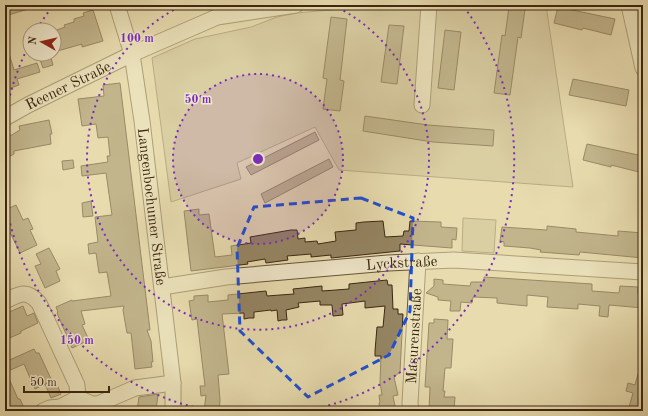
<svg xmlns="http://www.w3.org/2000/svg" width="648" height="416" font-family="'Old Standard TT',serif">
  <rect width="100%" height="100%" fill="#e8dcaf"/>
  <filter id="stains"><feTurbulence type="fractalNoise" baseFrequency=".005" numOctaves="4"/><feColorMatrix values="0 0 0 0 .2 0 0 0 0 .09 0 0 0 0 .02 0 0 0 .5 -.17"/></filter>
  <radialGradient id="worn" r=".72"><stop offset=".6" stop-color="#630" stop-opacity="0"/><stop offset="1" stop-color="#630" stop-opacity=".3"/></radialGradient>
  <g fill="#cbbd94" stroke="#837252">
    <path d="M389,5h157l27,182 -234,-17 -24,-43 -78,36 4,16 -70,23 -19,-144 43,-19 56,-12 26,-10 19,-4z"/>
    <path d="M463,218l33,2 -2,33 -32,-2z"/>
  </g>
  <g fill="#958563" stroke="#3b2611">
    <path d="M5,5h30v2l-30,9z"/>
    <path d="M509,7l16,2 -4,29 -3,-1 -8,58 -16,-2 8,-58 3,1z"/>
    <path d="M558,7l57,12 -4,16 -28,-7 -1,2 -28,-7z"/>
    <path d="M93,10l10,31 -21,6v-3l-28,8v-21l11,-4 -1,-2 10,-3v-3l10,-3 -1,-3z"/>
    <path d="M331,17l16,2 -5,44 -2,17 4,1 -4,30 -17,-2 4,-30 -4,-1z"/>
    <path d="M389,25l15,1 -7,58 -16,-2z"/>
    <path d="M445,30l16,2 -7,58 -16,-2z"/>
    <path d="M5,47h2l7,23 23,-7 3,9 -23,7 2,6 -14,5z"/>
    <path d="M38,54h12l3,11 -10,3z"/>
    <path d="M573,79l56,11 -3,16 -57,-11z"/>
    <path d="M120,83l30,247h-3l4,11 2,21h-2l1,5 -17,2 -4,-36h-4l-4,-23 1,-4 -43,5 4,13 -3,1 7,15 -17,8 -15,-35 1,-1 -2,-5 16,-7v1l39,-5 -4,-24 -8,1 -3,-20 -7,1 -1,-10 10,-2 -3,-25 17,-2 -6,-42 -24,3 -1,-10 27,-4 -1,-6h3l-2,-19 -10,1 -2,-14 -14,2 -4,-27 26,-3 -1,-11z"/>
    <path d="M365,116l63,9 66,5 -1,16 -60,-4 -70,-11z"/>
    <path d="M49,120l3,14h-2l1,10 -37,7v3l-9,5v-30h4l1,7 10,-6 -1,-4z"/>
    <path d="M315,132l4,8 -68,35 -5,-8z"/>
    <path d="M587,144l56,12 -4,16 -28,-7v2l-28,-7z"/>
    <path d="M329,159l4,8 -68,36 -4,-9z"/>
    <path d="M73,160l1,8 -11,2 -1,-9z"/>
    <path d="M91,201l2,15 -10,1 -1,-14z"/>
    <path d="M16,205l7,15 5,-2 5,11 -3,1 7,15 -17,8 -15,-31v-12z"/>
    <path d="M199,209v6l10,-1 6,43 17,-2 -1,-9 20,-3 -1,-6 41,-7h6l1,9 7,-1v4l12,-1 1,3 18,-3 -1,-9 21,-2v-7l8,-1 19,-1 2,16 18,-1 1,-5h5l1,-10 31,1v5l16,1 -1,12 -4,-1v9l-52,-4v7l-69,7v-3l-20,2v-3l-24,2 1,4 -22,3 -1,-4 -18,3 1,2 -57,7 -7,-60z"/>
    <path d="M547,226l29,3v3l42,4v-5l25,2v25l-63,-6 -1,3 -39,-3 1,-2 -11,-2 -26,-2v-4l-4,-1 2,-14 45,3z"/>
    <path d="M49,248l11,21 -4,2 4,10 -15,7 -10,-22 6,-2 -5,-10z"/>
    <path d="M484,277l108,7v7l27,2 1,-7 18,1v7h5v14l-34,-3 -1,12 -9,-1 1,-10 -22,-2v5l-31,-2 1,-10 -21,-2v11l-30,-3v-5l-24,-1 -1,6 -11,-1 -1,9h-10l1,-10 -13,-1v-3l-12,-4 8,-7v-7l9,1v4l27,2 1,-4h13z"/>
    <path d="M387,280l1,5h4l1,24h5v5h5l-3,58 -6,5 4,18 -5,1 3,15h-16l-1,-8 1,-1 -1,-7h3l-2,-13 1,-26h-6v-5l2,-24h6l2,-21 -20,2v-7l-23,3 1,11 -10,1 -1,-11h-12v-4l-22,2 1,4 -13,3 1,10h-5l-4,1 -1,-11 -6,1v-1l-17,2v6h-5l-5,1v-6l-22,1 7,60 -11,1 2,25 -1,11h-15l2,-16 -5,1 -1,-10h5l-8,-67 -5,1 -3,-19 5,-1v-4l14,-1v7l20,-2v-5l38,-4 1,5 13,-1 14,-1 -1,-5 29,-3v5l14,-1 13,-1v-5z"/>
    <path d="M23,306l4,10 7,-3 4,10 -17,8v2l-16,7v-26z"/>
    <path d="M434,319l14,1 -1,19h6l-2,29h-6l-2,23h2l-1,6h11l-1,14h-25l1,-24h-5l4,-64h5z"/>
    <path d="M34,349l2,4h3l13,28 3,-1 6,14 -10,4 -6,-14 7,-3 -17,8 -11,-25 -18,8 12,27h2l4,9 -7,3h-5l-3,-8 -4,2v-43z"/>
    <path d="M640,367h3v44h-15l5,-18 -7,-2 2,-8 7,2z"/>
    <path d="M158,394l-2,17h-19l2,-14z"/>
  </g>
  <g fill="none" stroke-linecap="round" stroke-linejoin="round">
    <defs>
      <g id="minor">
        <path id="s1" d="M117,5l15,49 10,67 31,262v28"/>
        <path d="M629,5l14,63"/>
        <path d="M422,105l7,-100"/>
        <path id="s2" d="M5,118l23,-13 104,-51 85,-37 79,-12"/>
        <path id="s3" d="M162,287l64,-10 162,-14 66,-3 189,12"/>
        <path d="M5,301c15,-7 21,-12 34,2l38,82 1,13"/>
        <path d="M43,411l7,-3 10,-1 18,-9 14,6h6l37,-16 38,-5"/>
        <path id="s4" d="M411,411l-1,-8 8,-142"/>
      </g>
    </defs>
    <use href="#minor" stroke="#665438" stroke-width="17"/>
    <use href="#minor" stroke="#f0e8cb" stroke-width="15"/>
  </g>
  <path d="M0 0H648V416H0ZM361,198l52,20 -3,93 -21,44 -81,42 -68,-66 -3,-83 17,-41z" fill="#e8dcaf" fill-opacity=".55" fill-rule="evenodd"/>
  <path fill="none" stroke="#1d4ed8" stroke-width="3" stroke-dasharray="8 5" stroke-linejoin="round" d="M361,198l52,20 -3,93 -21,44 -81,42 -68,-66 -3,-83 17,-41z"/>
  <circle cx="258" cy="159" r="85" fill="#7b2cbf" fill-opacity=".12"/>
  <g fill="none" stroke="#7b2cbf" stroke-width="2" stroke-dasharray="2 4">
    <circle cx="258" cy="159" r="85"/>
    <path d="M333 5A171 171 0 1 1 183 5"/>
    <path d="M211 411A256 256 0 0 1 5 199M5 119A256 256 0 0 1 30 43M37 29A256 256 0 0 1 52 7M464 7A256 256 0 0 1 305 411"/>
  </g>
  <g text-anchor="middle" stroke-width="3" stroke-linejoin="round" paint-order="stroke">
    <g font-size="15" fill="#3b2611" stroke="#f0e8cb">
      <text dy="5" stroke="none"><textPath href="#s2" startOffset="71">Reener Straße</textPath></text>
      <text dy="5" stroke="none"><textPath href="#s1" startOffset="205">Langenbochumer Straße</textPath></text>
      <text dy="5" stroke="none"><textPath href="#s3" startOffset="241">Lyckstraße</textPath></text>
      <text dy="5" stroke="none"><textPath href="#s4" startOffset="75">Masurenstraße</textPath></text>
    </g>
  </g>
  <circle cx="258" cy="159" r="6" fill="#7b2cbf" stroke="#f0e8cb" stroke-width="2"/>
  <g font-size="12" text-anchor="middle" font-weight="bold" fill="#7b2cbf" stroke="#f0e8cb" stroke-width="3" stroke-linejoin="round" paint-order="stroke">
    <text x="137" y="42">100 m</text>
    <text x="198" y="103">50 m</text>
    <text x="77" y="344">150 m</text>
  </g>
  <rect width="648" height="416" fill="none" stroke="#e8dcaf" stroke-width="20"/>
  <rect x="6" y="6" width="636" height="404" fill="none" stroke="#3b2611" stroke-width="2"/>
  <rect x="10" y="10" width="628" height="396" fill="none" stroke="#3b2611"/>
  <g transform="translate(42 42) rotate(278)"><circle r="19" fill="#f0e8cb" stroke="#a89a81"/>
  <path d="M0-3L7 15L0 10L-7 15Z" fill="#8f2418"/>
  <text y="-6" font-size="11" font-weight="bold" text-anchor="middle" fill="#3b2611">N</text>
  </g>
  <path d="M24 386v6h85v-6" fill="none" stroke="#3b2611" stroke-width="2"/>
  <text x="30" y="386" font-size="12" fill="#3b2611" stroke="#f0e8cb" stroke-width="3" paint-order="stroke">50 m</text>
  <rect width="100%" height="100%" filter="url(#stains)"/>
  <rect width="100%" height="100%" fill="url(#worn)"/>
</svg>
